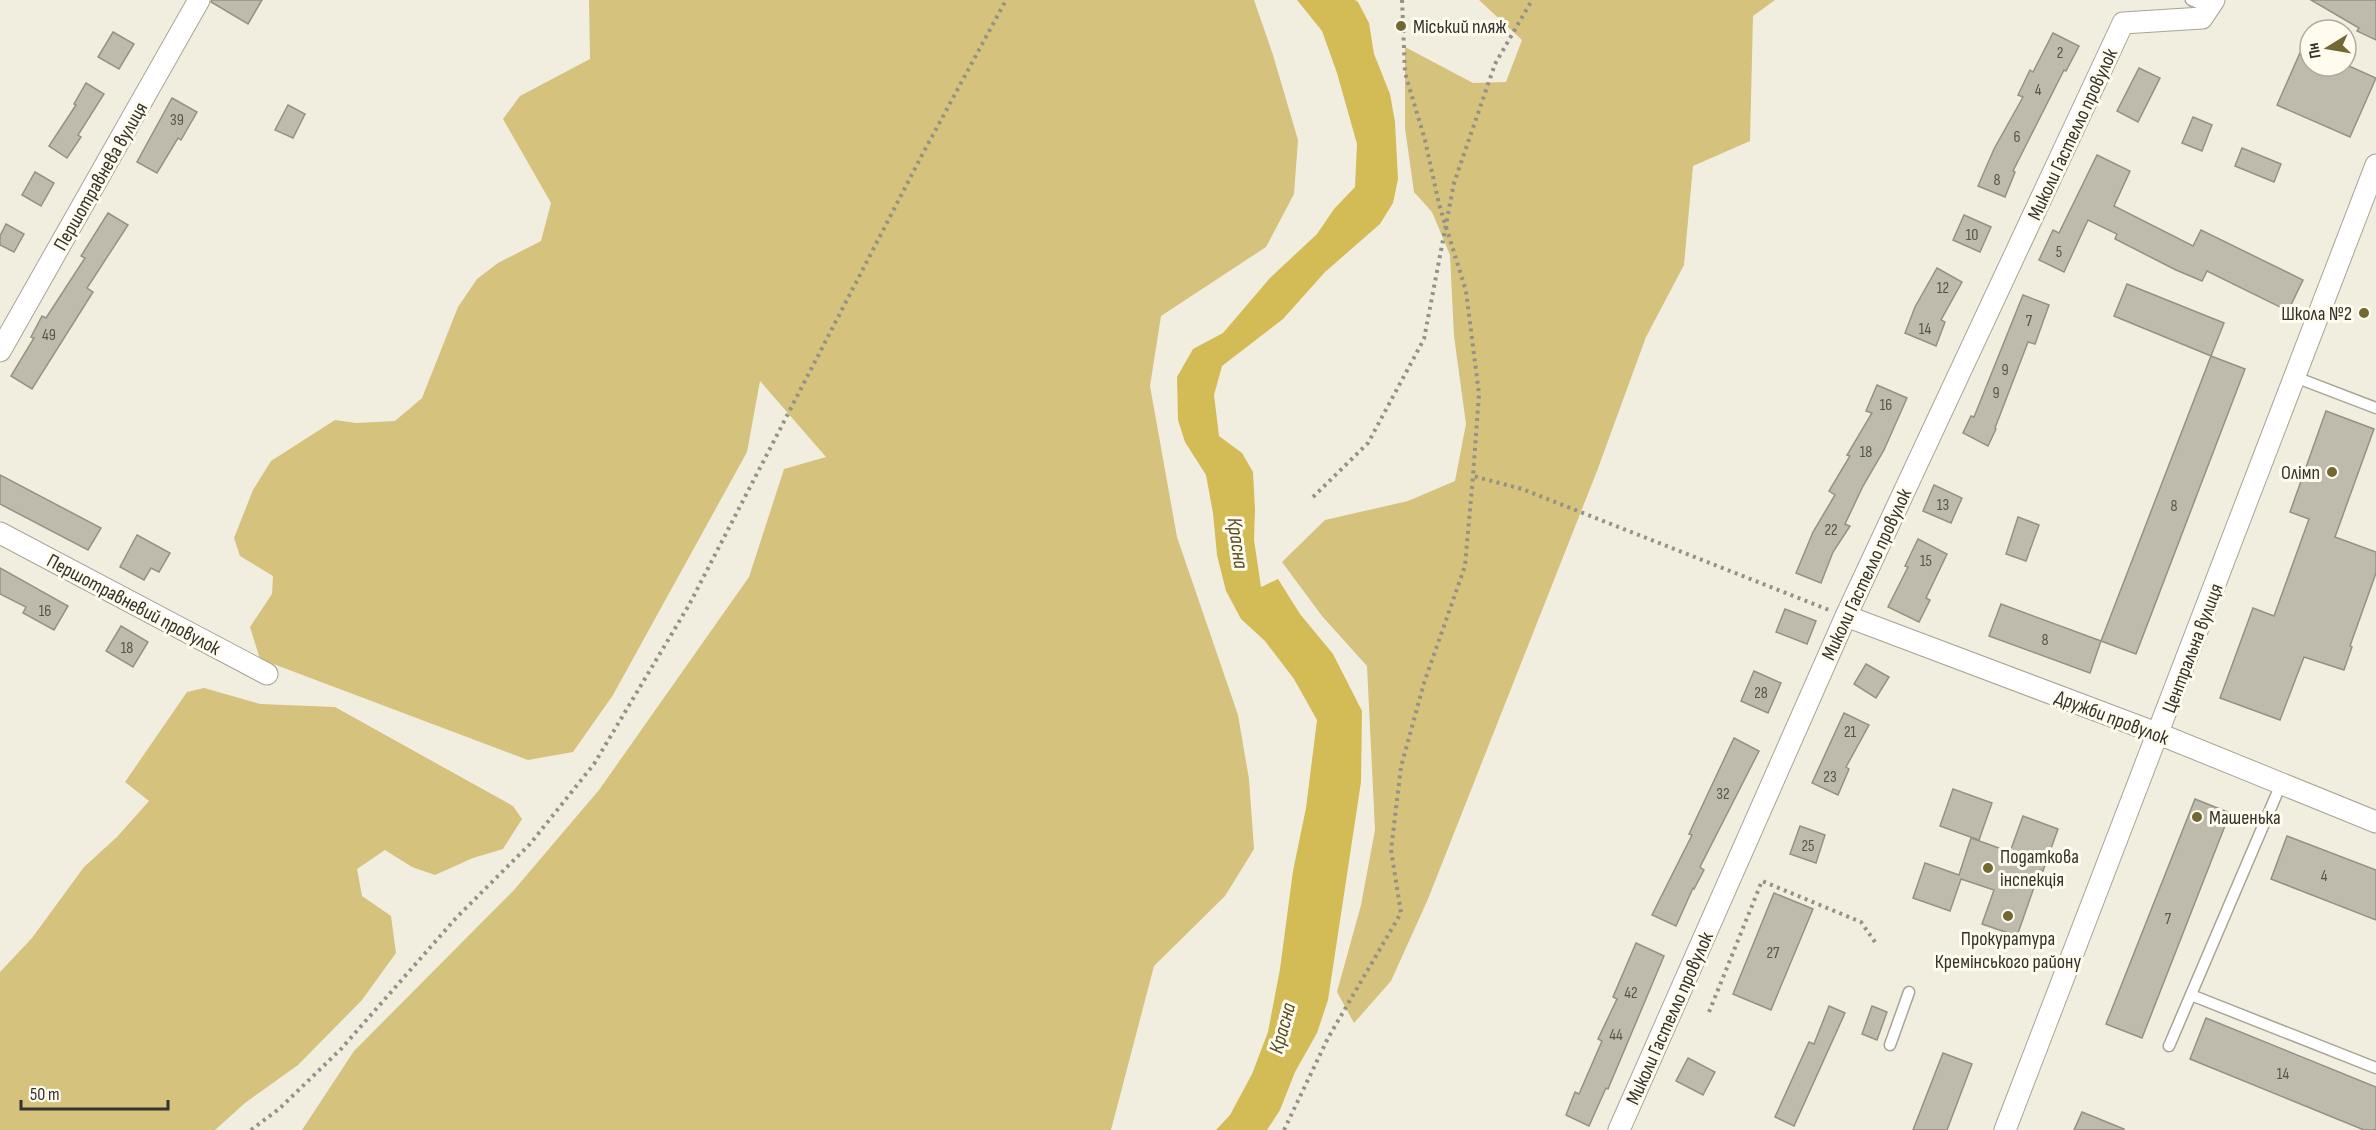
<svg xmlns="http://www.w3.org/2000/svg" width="2376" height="1130" font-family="'Sofia Sans Condensed',sans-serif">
  <rect width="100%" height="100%" fill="#f2eedf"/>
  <g fill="#d4c27d">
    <path d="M589,0h665l19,55 25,85 -4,54 -28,53 -105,69 -11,70 27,151 61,178 11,64 5,70 -29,47 -71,70 -43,164h-809l52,-79 160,-161 85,-100 150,-213 35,-108 42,-12 -66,-76 -13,71 -134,243 -40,57 -45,8 -268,-101 -10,-32 22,-33 1,-18 -33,-20 -6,-18 19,-48 18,-29 64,-41 21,3 39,-2 27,-23 36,-91 19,-28 21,-16 43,-22 10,-38 -48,-84 17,-23 70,-37z"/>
    <path d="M1479,0h296l-22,16 -3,125 -57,25 -9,99 -38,72 -49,134 -169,428 -37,82 -37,42 -17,-31 24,-87 14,-75 -8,-164 -45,-50 -40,-54 43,-42 83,-19 47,-20 11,-57 -12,-88 -4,-81 -18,-43 -18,-20 -9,-64v-81l68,36 33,-1 16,-42z"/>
    <path d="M204,688l56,16 75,3 178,99 9,13 -19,30 -30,9 -38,17 -23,-8 -27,-17 -28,19 5,27 29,20 5,37 -34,47 -64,65 -53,38 -30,27h-215v-158l32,-34 52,-71 33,-30 32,-36 -24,-19 62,-90z"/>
  </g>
  <path fill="#d3bb55" d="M1297,0h58l3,2 11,21 5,31 16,40 5,28 3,57 -5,24 -13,21 -55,48 -42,47 -61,47 -8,29 5,41 23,17 11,19 2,37 -1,31 7,47 17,-8 22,35 33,40 29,57 -1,71 -33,218 -11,33 -22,39 -15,38 -13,20h-51l14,-15 22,-41 16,-42 12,-63 13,-98 13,-63 11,-88 -23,-41 -29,-38 -24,-22 -15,-28 -9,-36 -4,-42 -7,-38 -21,-33 -7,-22 -1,-43 16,-28 30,-16 47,-55 47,-44 17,-25 21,-22 2,-43 -20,-71 -15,-42z"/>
  <g fill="#bebbac" stroke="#959183" stroke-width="1.5">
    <path d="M212,0h50l-14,24 -37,-22z"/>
    <path d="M2311,0h65v40l-19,-9 2,-3z"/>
    <path d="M2310,30v36h39l27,12 -26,59 -73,-32z"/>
    <path d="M113,32l21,12 -15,25 -21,-12z"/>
    <path d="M2053,33l26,13 -13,25 -2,-1 -51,101 2,1 -10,25 -27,-11 16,-37 29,-52 -5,-2 12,-25 3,2z"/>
    <path d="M2139,68l21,10 -22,44 -21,-11z"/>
    <path d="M86,83l18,11 -26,41 3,2 -14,21 -18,-12 27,-41 -2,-1z"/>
    <path d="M172,98l25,14 -16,28 -3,-2 -21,35 -20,-11z"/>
    <path d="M288,105l17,9 -12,24 -18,-8z"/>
    <path d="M2193,117l19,8 -10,26 -20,-8z"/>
    <path d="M2242,148l39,16 -7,18 -39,-16z"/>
    <path d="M2097,155l33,16 -16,35 79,40 8,-16 102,50 -15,31 -81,-40 -5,10 -26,-11 -61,-31 2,-5 -29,-14 -24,52 -25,-12 14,-30 6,3z"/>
    <path d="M35,172l19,11 -13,23 -19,-11z"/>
    <path d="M108,213l20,12 -41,63 6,4 -61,97 -21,-13 23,-38 -3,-1 11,-21 4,2 39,-60 -4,-2z"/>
    <path d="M1964,215l27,12 -11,25 -27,-12z"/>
    <path d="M6,224l18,10 -10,18 -14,-7v-9z"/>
    <path d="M1937,268l25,14 -21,38 4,2 -9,24 -31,-13 10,-26z"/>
    <path d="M2127,284l97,39 -13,33 -97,-40z"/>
    <path d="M2023,295l26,10 -14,39 -7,-2 -33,86 1,1 -8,17 -25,-13 8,-17 3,1z"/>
    <path d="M2211,356l34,13 -109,285 -35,-13z"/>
    <path d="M1877,385l30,13 -23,52 -21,36 -18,38 5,2 -17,26 -12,31 -25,-10 17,-41 22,-37 -6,-4 21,-35 -3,-1 25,-42 -6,-2z"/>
    <path d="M2326,411l48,18 -39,108 41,15v21l-26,73 2,1 -8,23 -40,-13 -24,63 -60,-22 33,-90 21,8 35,-97 -19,-7z"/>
    <path d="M0,475l101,53 -13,22 -88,-46z"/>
    <path d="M1934,485l28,13 -11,25 -28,-12z"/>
    <path d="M2018,517l21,8 -13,36 -20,-7z"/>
    <path d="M137,535l33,18 -11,19 -8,-4 -7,12 -24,-13z"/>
    <path d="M1918,539l29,15 -21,44 4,2 -11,22 -31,-15 20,-40 -3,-1z"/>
    <path d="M0,568l68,38 -14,24 -31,-17 3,-6 -26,-13z"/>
    <path d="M2001,604l100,37 -11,32 -101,-37z"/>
    <path d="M1785,609l31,12 -9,23 -31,-12z"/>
    <path d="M121,626l27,16 -15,25 -27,-16z"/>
    <path d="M1866,664l23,13 -13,21 -22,-14z"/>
    <path d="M1754,671l27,12 -13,30 -27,-12z"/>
    <path d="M1844,713l25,12 -23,42 3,2 -11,26 -26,-12z"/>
    <path d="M1734,738l25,13 -59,116 4,3 -10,19 -1,-1 -17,38 -24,-11 40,-80 -3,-1z"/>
    <path d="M1953,789l39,14 -13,37 -39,-14z"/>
    <path d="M2195,799l35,14 -88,225 -36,-14z"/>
    <path d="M2023,816l35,13 -15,42 -3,-1 -23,66 -35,-12 12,-34 -33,-11 -11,32 -37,-13 12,-35 34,12 12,-37 39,14z"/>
    <path d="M1800,826l25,9 -9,28 -26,-9z"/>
    <path d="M2287,836l89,34v50l-105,-41z"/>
    <path d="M1774,893l39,16 -42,101 -38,-16z"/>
    <path d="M1636,943l28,13 -56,133 -2,-1 -17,38 -23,-11 9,-23 4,2 23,-53 -4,-2 19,-40 -4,-2z"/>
    <path d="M1829,1006l16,7 -51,113 -19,-9 34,-75 5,2z"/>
    <path d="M1872,1006l15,6 -10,28 -15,-6z"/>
    <path d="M2206,1018l170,69v43h-12l-174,-71z"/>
    <path d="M1943,1053l29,11 -25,66h-34z"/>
    <path d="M1688,1058l27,14 -12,23 -27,-14z"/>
    <path d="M2082,1112l42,17v1h-50z"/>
  </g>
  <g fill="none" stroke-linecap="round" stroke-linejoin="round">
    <defs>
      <g id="service">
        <path d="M2191,0l18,8"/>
        <path d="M2295,377l81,31"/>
        <path d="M2191,995l185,73"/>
        <path d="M1890,1045l19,-53"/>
        <path d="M2169,1046l112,-262"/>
      </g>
      <g id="minor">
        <path d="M0,351l199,-351"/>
        <path d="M0,533l267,141"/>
        <path d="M1846,616l313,118 217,88"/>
        <path d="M1619,1130l227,-514 277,-593 79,-5 12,-18"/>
        <path d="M2005,1130l371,-965"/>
      </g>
    </defs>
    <use href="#service" stroke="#a8a496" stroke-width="13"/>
    <use href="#minor" stroke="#a8a496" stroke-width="23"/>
    <g stroke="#949186" stroke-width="4" stroke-dasharray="3 4.5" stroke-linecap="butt">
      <path d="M1402,0l3,73 20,67 14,64 27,87 13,103 -6,82 49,13 307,121"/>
      <path d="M1313,497l55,-54 56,-104 30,-156 41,-119 37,-64"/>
      <path d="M1709,1012l53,-131 99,41 14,20"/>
      <path d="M251,1130l28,-21 62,-60 115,-131 74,-74 64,-80 95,-159 233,-450 84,-155"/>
      <path d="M1284,1130l44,-92 73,-125 -10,-63 10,-83 23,-84 41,-117 8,-90"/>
    </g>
    <use href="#service" stroke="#fff" stroke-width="10"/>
    <use href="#minor" stroke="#fff" stroke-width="21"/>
  </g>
  <g fill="#736734" stroke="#fffcef" stroke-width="2">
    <circle cx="1401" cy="26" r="6"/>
    <circle cx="2364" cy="313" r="6"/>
    <circle cx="2332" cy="472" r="6"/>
    <circle cx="2197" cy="817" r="6"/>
    <circle cx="1988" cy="868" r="6"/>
    <circle cx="2008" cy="916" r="6"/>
  </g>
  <g text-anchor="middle" stroke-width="6" stroke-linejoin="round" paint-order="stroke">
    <g font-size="16" fill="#56544c">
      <text x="2060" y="58">2</text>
      <text x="2038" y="95">4</text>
      <text x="177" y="125">39</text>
      <text x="2017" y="142">6</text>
      <text x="1997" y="185">8</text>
      <text x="1972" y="240">10</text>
      <text x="2059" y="257">5</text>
      <text x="1943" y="293">12</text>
      <text x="2029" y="326">7</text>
      <text x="1925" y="334">14</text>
      <text x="49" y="340">49</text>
      <text x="2005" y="375">9</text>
      <text x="1996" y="398">9</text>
      <text x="1886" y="410">16</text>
      <text x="1866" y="457">18</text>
      <text x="1943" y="510">13</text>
      <text x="2174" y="511">8</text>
      <text x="1831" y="535">22</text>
      <text x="1926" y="566">15</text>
      <text x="45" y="616">16</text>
      <text x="2045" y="645">8</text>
      <text x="127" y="653">18</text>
      <text x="1761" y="698">28</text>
      <text x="1850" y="737">21</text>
      <text x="1830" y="782">23</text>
      <text x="1723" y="799">32</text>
      <text x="1808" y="851">25</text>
      <text x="2324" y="881">4</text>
      <text x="2168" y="924">7</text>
      <text x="1773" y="958">27</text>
      <text x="1631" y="998">42</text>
      <text x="1616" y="1040">44</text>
      <text x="2283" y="1079">14</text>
    </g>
    <g font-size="20" fill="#34322c" stroke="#fffcef" text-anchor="start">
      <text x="1413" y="33">Міський пляж</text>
      <text x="2352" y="320" text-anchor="end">Школа №2</text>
      <text x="2320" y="479" text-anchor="end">Олімп</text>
      <text x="2209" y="824">Машенька</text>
      <text x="2000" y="863">Податкова<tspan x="2000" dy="23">інспекція</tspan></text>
      <text x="2008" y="945" text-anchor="middle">Прокуратура<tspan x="2008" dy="23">Кремінського району</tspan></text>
    </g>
    <g font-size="20" fill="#34322c" stroke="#fffcef">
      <text transform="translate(2072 134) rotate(-65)" y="7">Миколи Гастелло провулок</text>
      <text transform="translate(100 176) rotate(-60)" y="7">Першотравнева вулиця</text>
      <text transform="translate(1866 574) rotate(-65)" y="7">Миколи Гастелло провулок</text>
      <text transform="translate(134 604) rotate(28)" y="7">Першотравневий провулок</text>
      <text transform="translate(2192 648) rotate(-69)" y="7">Центральна вулиця</text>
      <text transform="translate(2112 717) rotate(21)" y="7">Дружби провулок</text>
      <text transform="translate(1669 1018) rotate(-66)" y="7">Миколи Гастелло провулок</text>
    </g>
    <g font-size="21" font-style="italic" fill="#564b21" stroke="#fffcef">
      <text transform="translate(1238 543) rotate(82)" y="7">Красна</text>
      <text transform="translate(1282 1028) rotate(-75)" y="7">Красна</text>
    </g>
  </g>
  <g transform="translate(2328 48) rotate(259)"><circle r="28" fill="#fffcef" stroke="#aeaba1" stroke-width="1.5"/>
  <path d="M0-4.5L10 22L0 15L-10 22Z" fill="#736734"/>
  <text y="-9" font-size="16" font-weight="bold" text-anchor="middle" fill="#34322c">Пн</text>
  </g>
  <path d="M21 1100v9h147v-9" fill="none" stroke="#34322c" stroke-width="3"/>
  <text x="30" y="1100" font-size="18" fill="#34322c" stroke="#fffcef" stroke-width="4.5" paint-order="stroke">50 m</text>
</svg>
